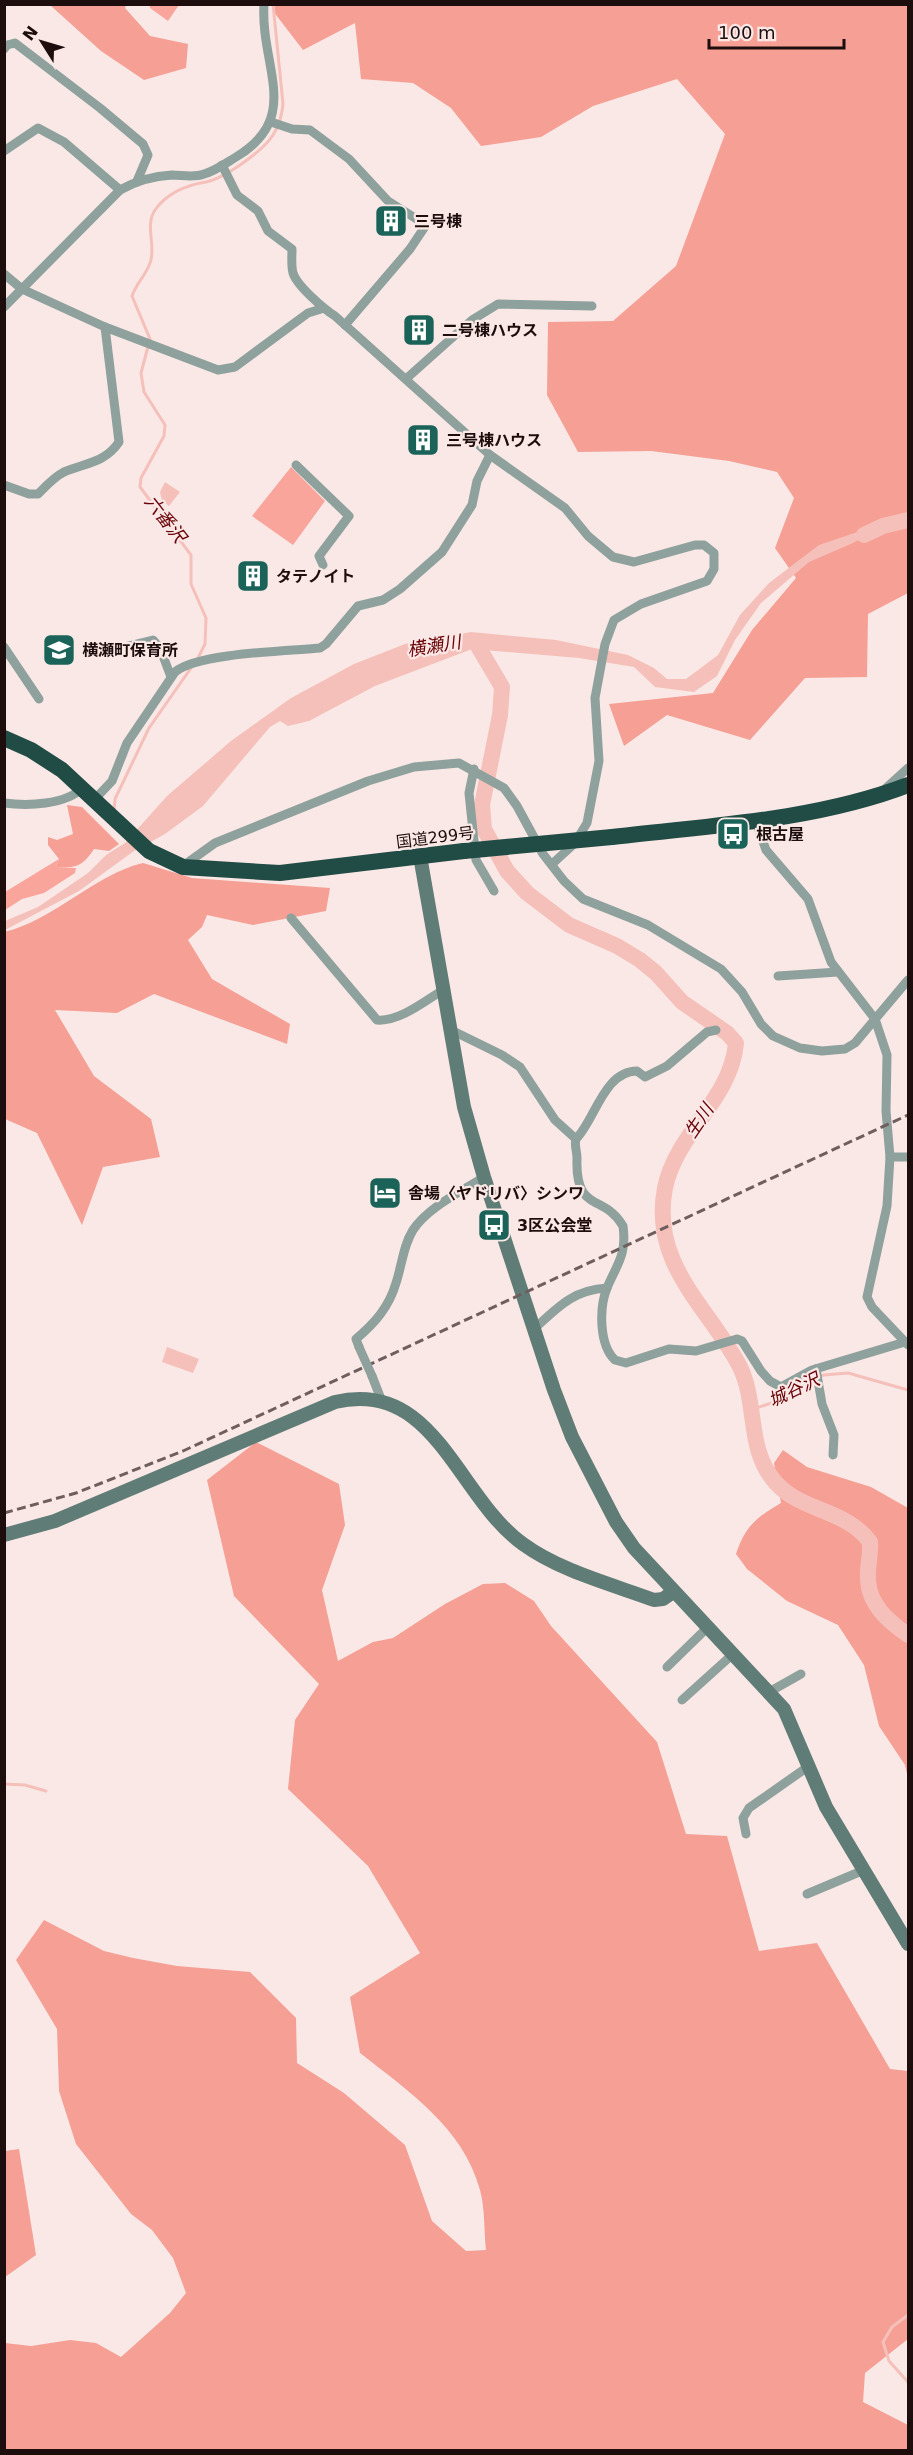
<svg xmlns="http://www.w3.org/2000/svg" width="913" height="2455" font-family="'DejaVu Sans','Noto Sans JP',sans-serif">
  <rect width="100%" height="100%" fill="#fae8e6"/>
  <g fill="#faa59c">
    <path d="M150,5v-1l29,1 -11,16 -18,-13z"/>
    <path d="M291,467l34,34 -32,44 -41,-29z"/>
    <path d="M59,859l-3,8 20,1 -1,5 -31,20 -22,6 -17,11v-18z"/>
  </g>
  <g fill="#f59f95">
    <path d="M275,4l633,1v588l-40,21 -1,63 -62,1 -55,62 -83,-25 -43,31 -15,-42 104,-11 39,-63 44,-52 -21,-30 19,-50 -17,-26 -48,-11 -78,-10 -73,1 -31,-57 1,-73 65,-1 63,-55 49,-132 -48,-55 -84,27 -52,31 -60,9 -30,-38 -38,-25 -52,-4 -6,-56 -52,27 -30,-39z"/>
    <path d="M50,5h76l-1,3 25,28 38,8 -2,24 -42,12 -43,-29z"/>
    <path d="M67,805l15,2 37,37 -10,7 -15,-2c-12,18 -18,19 -38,18l3,-8 -11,-14v-8l9,3 16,-6z"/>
    <path d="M143,863l49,15 138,10 -4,23 -73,14 -46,-10 -5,12 -14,13 24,39 78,45 -3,20 -133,-50 -37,19 -62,-3 39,66 57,43 9,38 -57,10 -21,58 -45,-92 -32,-14 -1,-187c51,-12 89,-57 139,-69z"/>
    <path d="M256,1442l83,42 6,41 -23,65 16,71 35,-19 20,-4 52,-34 38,-20 22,-1 29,18 17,25 106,116 29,92 41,2 32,115 58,-8 73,126 18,2v268l-43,34 -2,29 45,23v25h-903v-107l26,3 39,-6 26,3 25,14 49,-44 16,-20 -13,-35 -21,-28 -21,-16 -55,-70 -17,-53 -2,-62 -41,-69 28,-40 60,31 29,7 44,8 73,6 46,46 1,45 47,30 61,52 27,76 34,30 20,-1c-2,-19 -1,-42 -6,-60 -17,-63 -72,-99 -120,-137l-10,-56 70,-44 -52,-87 -80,-77 7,-69 24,-36 -85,-88 -27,-116z"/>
    <path d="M783,1450l24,17 64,20 37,21v270l-3,-13 -26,-39 -15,-61 -26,-40 -51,-24 -40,-32 -11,-15c9,-28 21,-37 45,-51l-7,-40z"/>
    <path d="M19,2149l17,106 -31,22v-126z"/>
  </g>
  <g fill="#f6c0ba">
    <path d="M165,482l15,10 -11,14 -7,-5 -2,-9z"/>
    <path d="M896,519l-43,24 -44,19 -48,41 -26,37 -18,36 -23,16 -39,-5 -21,-20 -55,-9 -107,-9 -97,37 -66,35 -21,5 -8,-5 -10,6 -67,79 -38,28 -31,17 -55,40 -74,39v-9l33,-14 50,-34 18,-18 19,-12 42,-47 64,-55 60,-43 63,-34 51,-20 66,-12 85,8 72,15 26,13 13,11h19l32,-24 22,-40 29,-32 50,-38z"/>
    <path d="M167,1347l32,12 -6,14 -31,-11z"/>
  </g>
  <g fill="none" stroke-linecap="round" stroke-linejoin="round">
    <g stroke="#f6c0ba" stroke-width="3">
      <path d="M197,660l8,-16 1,-26 -15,-34v-29l-51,-68 1,-9 23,-42 1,-11 -21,-33 -3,-19 9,-34 -18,-43c4,-13 16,-23 19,-36 4,-17 -6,-35 4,-50 12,-17 32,-25 51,-28 19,-4 57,-31 67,-47 6,-9 9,-20 10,-31l-10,-100"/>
      <path d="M114,811l1,-12 34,-71 42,-60"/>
      <path d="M750,1410l31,-10 29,-22 14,-3 24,-2 60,17"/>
      <path d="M4,1784l21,1 21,6"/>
      <path d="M908,2315l-16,12 -9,15 6,19 19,21"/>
    </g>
    <g stroke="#f6c0ba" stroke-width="16">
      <path d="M864,535l19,-9 25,-6"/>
      <path d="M476,643l26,44 -2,28 -18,90 2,24 23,42 20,22 42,32 48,21 23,14 16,13 26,29 45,31 9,10c-5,57 -60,90 -71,145 -15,77 44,119 75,179 18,37 6,83 36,116 26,29 70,26 94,59 1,13 -3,25 -2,38 1,25 21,42 40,55"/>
    </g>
    <g stroke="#8ea19d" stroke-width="9">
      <path d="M4,49l3,-4 8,-2 85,65 43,36 5,11 -11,26"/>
      <path d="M271,122l21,7 18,1 39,29 39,42 38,24 -16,24 -65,76"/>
      <path d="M4,151l34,-23 26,14 56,48"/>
      <path d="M222,165l15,30 21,16 10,20 24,18c0,7 -1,17 1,24 4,13 31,36 42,43l155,139 75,53 23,28 25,21 21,5 61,-17h9l10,8v16l-7,12 -66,23 -27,16 -9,24 -10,54 4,63 -12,62 -13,21 -22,20"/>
      <path d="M4,274l18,15 83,38 113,43 17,-3 73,-54 13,-4"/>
      <path d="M4,307l116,-117c16,-9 33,-14 52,-15 10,0 22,3 32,-1 11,-3 22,-11 32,-17 67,-40 24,-90 28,-153"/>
      <path d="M407,378l65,-58 26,-16 94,2"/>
      <path d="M296,465l53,51 -30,40 4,9"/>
      <path d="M4,485l25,9h9c8,-8 16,-17 26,-22 21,-9 41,-9 55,-30l-14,-115"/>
      <path d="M4,647l35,52"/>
      <path d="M120,648l33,-8 7,8 11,29"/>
      <path d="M474,769l-5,24 7,67 18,31"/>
      <path d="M886,788l22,-20"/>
      <path d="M95,799l17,-18 15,-38 48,-71c22,-19 113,-21 145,-24l6,-4 32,-38 25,-6 17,-11 42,-37 30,-47 5,-24 13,-26"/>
      <path d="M4,803c23,3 62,2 78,-15"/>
      <path d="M755,819l11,31 42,49 23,63 44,57 12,36 -1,56 4,46 -3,49 -20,91 5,10 36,38"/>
      <path d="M183,866l32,-23 153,-62 46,-14 45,-4 45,25 13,18 26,48 21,27 19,18 65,26 73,44 21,23 19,32 12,12 27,12 22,3 23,-2 10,-6 53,-63"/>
      <path d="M291,918l86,102c22,2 48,-19 66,-30"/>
      <path d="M778,976l60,-4"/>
      <path d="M451,1030l51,25 18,12 35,53 21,19c-2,6 1,12 1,19 -2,56 27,35 46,68 4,29 -6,38 -16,62 -8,20 -8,57 8,72l11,3 43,-14 27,2 41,-12 5,2 19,30 9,10 11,6 31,-17 93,-28"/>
      <path d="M576,1139c19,-19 28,-68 61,-68l8,6 22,-11 40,-34 9,-2"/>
      <path d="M890,1157h18"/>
      <path d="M534,1329c24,-22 39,-39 73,-41"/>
      <path d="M359,1347l-3,-8c19,-16 33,-32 40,-56 6,-18 7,-37 17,-53 15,-23 48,-38 71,-53"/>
      <path d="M816,1369l6,35 12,31 -1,20"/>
      <path d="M372,1376l9,23"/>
      <path d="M667,1667l40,-39"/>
      <path d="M769,1692l32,-18"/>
      <path d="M682,1700l51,-46"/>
      <path d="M746,1834l-3,-16 6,-10 60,-42"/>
      <path d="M807,1894l57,-24"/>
    </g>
    <g stroke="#607c76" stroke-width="14">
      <path d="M420,856l44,251 20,70 70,213 18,47 44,85 18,26 150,161 42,98 82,137"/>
      <path d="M4,1535l51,-14 280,-119c100,-24 122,95 188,142 37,27 88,40 131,56l9,-1 10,-7"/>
    </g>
    <g stroke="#214c45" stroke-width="16">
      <path d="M4,738l27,12 31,20 87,81 34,16 97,6 184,-22"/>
      <path d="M612,837c97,-11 205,-17 296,-52"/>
    </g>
    <path stroke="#6e5e5d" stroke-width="3" stroke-dasharray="9 4.5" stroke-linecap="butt" d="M4,1513l72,-20 107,-42 725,-336"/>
    <path stroke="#8ea19d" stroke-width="9" d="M359,1347l13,29"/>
    <path stroke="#214c45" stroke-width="16" d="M464,851l148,-14"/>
  </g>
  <defs>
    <symbol id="building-square" viewBox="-11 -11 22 22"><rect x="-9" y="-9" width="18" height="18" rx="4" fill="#1b6358" stroke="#fae8e6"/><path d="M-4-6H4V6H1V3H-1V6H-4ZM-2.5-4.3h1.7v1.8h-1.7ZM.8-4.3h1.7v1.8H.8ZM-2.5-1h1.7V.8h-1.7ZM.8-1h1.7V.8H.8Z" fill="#fff"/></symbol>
    <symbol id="school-square" viewBox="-11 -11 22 22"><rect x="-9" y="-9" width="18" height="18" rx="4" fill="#1b6358" stroke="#fae8e6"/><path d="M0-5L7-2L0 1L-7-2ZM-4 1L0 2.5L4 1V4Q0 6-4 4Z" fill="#fff"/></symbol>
    <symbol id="bus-square" viewBox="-11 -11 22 22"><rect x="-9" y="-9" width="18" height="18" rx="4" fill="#1b6358" stroke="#fae8e6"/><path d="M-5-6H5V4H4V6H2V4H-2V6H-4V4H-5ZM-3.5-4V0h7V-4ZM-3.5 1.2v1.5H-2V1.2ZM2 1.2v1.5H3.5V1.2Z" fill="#fff"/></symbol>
    <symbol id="hotel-square" viewBox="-11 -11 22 22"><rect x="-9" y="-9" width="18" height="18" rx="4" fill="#1b6358" stroke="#fae8e6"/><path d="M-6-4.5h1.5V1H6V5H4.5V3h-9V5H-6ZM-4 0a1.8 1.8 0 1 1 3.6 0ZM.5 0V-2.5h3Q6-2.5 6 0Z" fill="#fff"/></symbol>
  </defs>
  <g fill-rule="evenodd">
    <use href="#building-square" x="372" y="202" width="38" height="38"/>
    <use href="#building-square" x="400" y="311" width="38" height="38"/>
    <use href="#building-square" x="404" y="421" width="38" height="38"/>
    <use href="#building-square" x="234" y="557" width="38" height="38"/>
    <use href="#school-square" x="40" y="631" width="38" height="38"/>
    <use href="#bus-square" x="714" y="815" width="38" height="38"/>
    <use href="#hotel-square" x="366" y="1174" width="38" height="38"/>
    <use href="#bus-square" x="475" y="1206" width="38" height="38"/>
  </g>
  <g text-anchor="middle" stroke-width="4.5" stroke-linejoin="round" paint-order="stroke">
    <g font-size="16" font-weight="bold" fill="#1d0e0d" stroke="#fae8e6" text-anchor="start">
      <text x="414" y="227">三号棟</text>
      <text x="442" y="336">二号棟ハウス</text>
      <text x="446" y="446">三号棟ハウス</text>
      <text x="276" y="582">タテノイト</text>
      <text x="82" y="656">横瀬町保育所</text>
      <text x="756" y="840">根古屋</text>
      <text x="408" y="1199">舎場〈ヤドリバ〉シンワ</text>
      <text x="517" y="1231">3区公会堂</text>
    </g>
    <g font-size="16" fill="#1d0e0d" stroke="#fae8e6">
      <text transform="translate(435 837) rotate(-7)" y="6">国道299号</text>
    </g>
    <g font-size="18" font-style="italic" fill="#680006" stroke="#fae8e6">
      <text transform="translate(165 519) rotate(52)" y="6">六番沢</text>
      <text transform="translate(434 646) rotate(-9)" y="6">横瀬川</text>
      <text transform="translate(699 1121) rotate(-56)" y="6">生川</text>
      <text transform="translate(794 1390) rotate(-26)" y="6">城谷沢</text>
    </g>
  </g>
  <rect width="913" height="2455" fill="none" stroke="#1d0e0d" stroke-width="12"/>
  <g transform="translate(42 42) rotate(307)" stroke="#fae8e6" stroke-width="4.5" paint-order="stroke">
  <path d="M0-4.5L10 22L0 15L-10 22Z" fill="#1d0e0d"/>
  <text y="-9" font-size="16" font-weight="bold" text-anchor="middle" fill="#1d0e0d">N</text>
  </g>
  <path d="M709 39v9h135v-9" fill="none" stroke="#1d0e0d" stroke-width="3"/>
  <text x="718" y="39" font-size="18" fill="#1d0e0d" stroke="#fae8e6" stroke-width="4.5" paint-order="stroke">100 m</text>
</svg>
